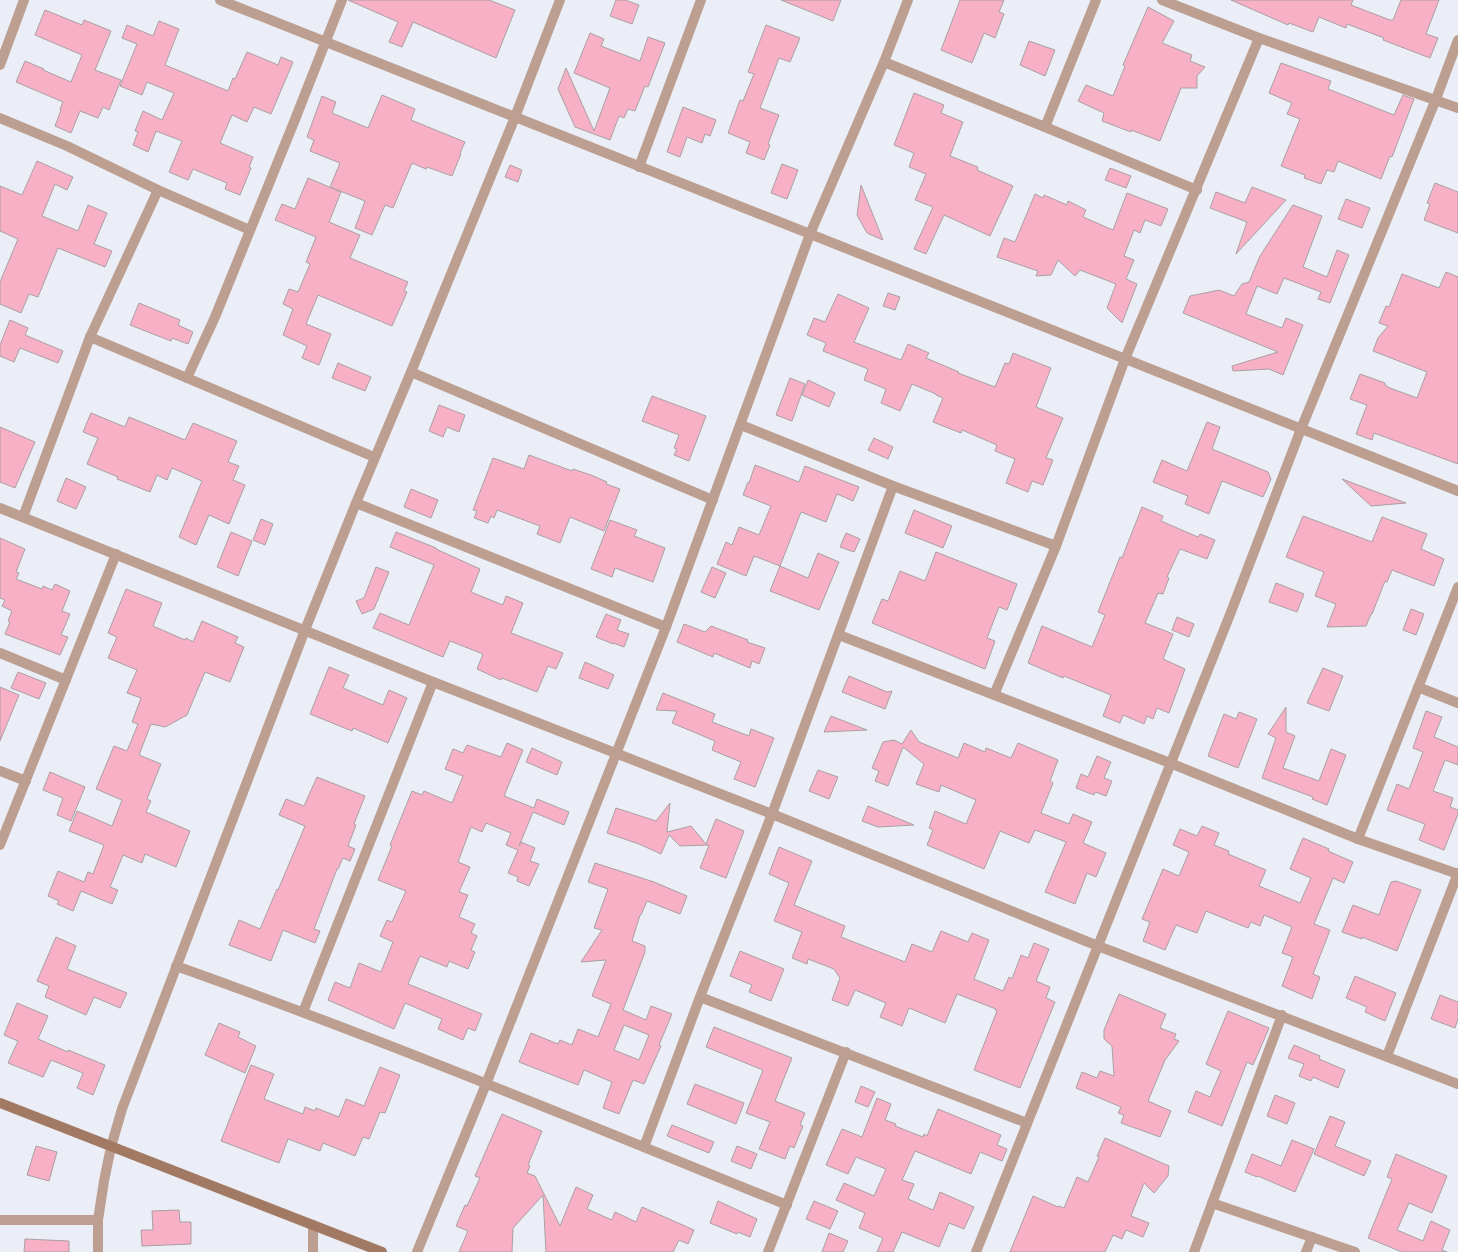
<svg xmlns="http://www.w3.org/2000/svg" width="1458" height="1252" font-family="Roboto,sans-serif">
  <rect width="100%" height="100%" fill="#ebeef6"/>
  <g fill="#f8b0c6" stroke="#a9a0a2" fill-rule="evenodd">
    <path d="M348,0h141l26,10 -19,48 -83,-36 -11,25 -13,-5 9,-20z"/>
    <path d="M616,0h9l14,5 -7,19 -22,-8z"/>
    <path d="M781,0h60l-8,21z"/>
    <path d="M960,0h44l-5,12 5,2 -9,24 -11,-5 -12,30 -31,-13z"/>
    <path d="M1231,0h122l-2,5 39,15h3l8,-20h38l-13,34 12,4 -8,20 -47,-18 1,-2 -37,-14 -1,4 -27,-11 -6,15 -24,-9 -1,2z"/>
    <path d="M1148,7l26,14 -12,22 30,12 -2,6 15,6 -8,9v12h-16l-21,53 -29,-11v2l-29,-11 2,-8 -26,-12 8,-16 27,11 12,-30 -2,-1z"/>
    <path d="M45,10l37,15 2,-5 27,11 -16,39 26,10 -12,30 -6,-3 -5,11 -18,-7 -9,22 -16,-7 6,-16 -1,-1 3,-7 -47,-20 9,-21 19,8 -1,1 28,12 11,-27 -47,-20z"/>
    <path d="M159,21l20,8 -14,36 63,26 5,-13 2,1 12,-27 31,13 3,-8 12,5 -22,52 -17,-7 -7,15 -15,-7 -12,28 33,14 -4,10 2,1 -11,27 -15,-6 2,-6 -34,-14 -5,11 -19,-8 13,-31 -26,-10 -8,21 -15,-7 5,-13 -3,-1 8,-20 19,9 12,-27 -27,-11 -5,13 -22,-9 17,-42 -15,-6 5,-13 26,11z"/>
    <path d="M766,25l34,13 -10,24 -11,-4 -19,50 19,7 -11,29 2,1 -6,15 -18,-7 4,-11 -22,-9 12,-33 3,1 11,-27 -6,-2z"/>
    <path d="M590,33l14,6 -3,7 39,15 8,-24 17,6 -17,44 -3,-1 -10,25 -7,-2 -4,9 -5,-2 -9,24 -35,-13 -17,-38 8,-21 28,63 16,-43 -36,-15z"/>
    <path d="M1029,41l26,9 -10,26 -25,-11z"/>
    <path d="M1281,63l50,18 -3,8 66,26 9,-20 11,4 -22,58 -2,-1 -9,23 -43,-18 -4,11 -7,-2 -6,14 -17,-6 1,-3 -24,-9 19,-47 -13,-5 5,-11 -23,-10z"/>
    <path d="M914,93l30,12 -3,8 22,9 -13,34 28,11 -1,3 36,16 -23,50 -46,-21 -18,39 -12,-5 19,-42 -18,-7 11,-26 -17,-7 5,-14 -20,-8z"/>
    <path d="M382,95l33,14 -4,11 54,22 -5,11 1,1 -9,22 -25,-9 -1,2 -14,-6 -19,45 -8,-3 -13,30 -17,-7 10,-27 -35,-14 10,-24 -30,-12 4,-11 -7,-3 15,-41 14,6 -4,11 36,15z"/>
    <path d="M683,107l33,13 -6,16 -5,-2 -3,9 -15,-6 -7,20 -13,-5z"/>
    <path d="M37,161l36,16 -6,13 -12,-6 -13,32 36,15 10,-26 19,8 -13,31 18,7 -7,16 -47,-19 -20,49 -9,-3 -8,19 -21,-9v-22l18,-43 -18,-8v-45l22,9z"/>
    <path d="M782,164l16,6 -11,29 -16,-6z"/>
    <path d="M510,165l12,5 -4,12 -13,-5z"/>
    <path d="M1110,168l21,8 -5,12 -21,-8z"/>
    <path d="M308,178l33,14 -12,30 31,13 -10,23 58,24 -4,9 3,1 -15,34 -74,-31 -12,29 25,10 -12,31 -17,-7 5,-12 -24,-11 10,-26 -10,-5 6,-15 9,3 12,-28 -4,-2 10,-25 -41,-17 7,-16 13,5z"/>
    <path d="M1435,183l23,9v41l-34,-13 6,-16 -3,-1z"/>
    <path d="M861,185l22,55 -16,-7 -10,-18z"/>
    <path d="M1252,187l34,13 -50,54 11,-32 -37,-14 6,-16 29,11z"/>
    <path d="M1127,193l41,16 -7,17 -16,-6 -5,13 -6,-3 -10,26 10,4 -8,19 11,5 -15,39 -15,-15 9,-24 -36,-14 -5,6 -17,-16 -7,15 -15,1 2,-5 -41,-14 7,-19 11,4 20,-48 8,4 1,-3 23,10 1,-4 18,9 -3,7 30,13z"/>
    <path d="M1346,199l24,9 -8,20 -24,-9z"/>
    <path d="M1293,205l29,11 -19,51 24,10 10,-27 12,5 -19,48 -12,-4 3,-7 -37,-14 -7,16 -20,-8 -11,28 36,14 4,-10 17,7 -20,50 -14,-6 -36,2 -1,-5 46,-14 -95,-39 7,-17 29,-6 15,6 8,-12 7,-2 11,-26z"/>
    <path d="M1446,272l12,5v187l-84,-31 -2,7 -16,-6 11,-29 -17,-6 10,-25 25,9v2l5,3 27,10 10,-26 -54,-21 5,-13 10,-12 -9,-3 7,-17 3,1 13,-33 37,14z"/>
    <path d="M888,293l12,4 -5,13 -12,-4z"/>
    <path d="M838,294l31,14 -15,34 47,18 7,-16 21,9 -3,5 33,14 -1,1 37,14 10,-24 4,1 4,-11 38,15 -15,39 27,11 -17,40 7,2 -10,25 -11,-4 -4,11 -22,-9 9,-24 -20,-8 2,-6 -35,-15 -1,3 -28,-11 10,-24 -7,-3v-1l-24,-10 -12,27 -19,-8 5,-14 -22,-9 4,-11 -45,-18 3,-8 -19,-8 7,-17 11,4z"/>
    <path d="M139,303l41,17 -2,5 15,7 -5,12 -16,-6 -1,3 -41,-16z"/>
    <path d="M10,320l18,8 -3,7 38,16 -5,12 -38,-15 -6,14 -14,-6v-11z"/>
    <path d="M338,363l33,14 -6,14 -33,-13z"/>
    <path d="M790,378l15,6 -13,37 -16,-6z"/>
    <path d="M808,380l27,13 -6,14 -27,-12z"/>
    <path d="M652,396l54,20 -17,45 -15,-6 3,-6 -3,-1 5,-13 -37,-14z"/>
    <path d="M439,405l26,10 -6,17 -12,-5 -4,10 -14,-6z"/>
    <path d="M91,413l34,14 4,-10 56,23 8,-17 44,18 -9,21 11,4 -6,14 12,5 -16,39 -20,-9 -13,30 -17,-8 23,-56 -30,-13 -5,12 -10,-5 -7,17 -33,-13 1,-2 -31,-13 11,-26 -15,-6z"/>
    <path d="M1207,422l13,5 -8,22 56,23 3,7 -8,18 -41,-16 -13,33 -24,-10 3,-8 -35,-14 9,-22 25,11z"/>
    <path d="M0,427l35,15 -20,46 -15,-6z"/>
    <path d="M874,438l19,9 -5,12 -20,-9z"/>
    <path d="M529,455l43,16 1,-2 18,6 16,7 -1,2 14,5 -16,42 -34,-14 -10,26 -23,-9 3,-8 -43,-16 -3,8 -3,-2 -3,7 -14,-5 3,-7 -4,-1 20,-52 31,11z"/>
    <path d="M755,465l44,17 6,-16 54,21 -6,14 -16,-7 -11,28 -25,-10 -21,54 -26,-10 -8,20 -29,-12 9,-22 6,3 7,-18 20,8 12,-29 -28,-11 5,-13 1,1z"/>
    <path d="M66,478l20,9 -10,22 -19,-8z"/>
    <path d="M1342,479l64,24 -35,3z"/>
    <path d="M411,489l27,11 -7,18 -27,-11z"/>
    <path d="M1142,507l21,9 -2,5 37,16 2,-3 15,6 -8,19 -27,-10 -13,28 2,1 -6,16 -5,-1 -13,30 28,11 -10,25 22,10 -16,44 -12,-5 -4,11 -6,-3 -3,8 -21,-9 -3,8 -17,-7 8,-21 -47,-19 -1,2 -35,-15 14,-37 50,21 13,-32 -7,-3 22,-55 2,1z"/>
    <path d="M914,510l38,16 -9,22 -38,-15z"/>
    <path d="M1303,516l69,26 10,-25 45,17 -6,15 23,10 -10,27 -42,-16 -5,12 -2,-1 -13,33h-1l-5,12 -39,1 9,-23 -21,-8 9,-24 -38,-15z"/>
    <path d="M261,519l12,5 -8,21 -12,-5z"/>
    <path d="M610,520l27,10 -3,6 31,12 -12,34 -38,-14 -3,9 -21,-8z"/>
    <path d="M231,532l21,9 -14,35 -21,-9z"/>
    <path d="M396,532l40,16v1l44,20 -9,23 32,13 3,-9 17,7 -12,30 52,20 -7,16 -8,-3 -11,26 -35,-14 -1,2 -24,-11 6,-15 -33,-13 -7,16 -70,-29 7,-15 29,12 25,-60 -44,-18z"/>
    <path d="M846,533l14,6 -6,13 -14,-5z"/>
    <path d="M0,538l25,11 -9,23 3,1 -3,6 26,10 1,-3 9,4 3,-6 15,7 -8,20 8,3 -9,21 7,2 -8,18 -55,-21 5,-12 -2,-1 4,-10 -10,-5 3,-6 -5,-2z"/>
    <path d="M936,552l81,32 -10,26 -8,-3 -12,31 8,3 -10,28 -113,-46 10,-24 6,2 12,-30 25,10z"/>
    <path d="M818,553l21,9 -20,48 -49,-19 10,-25 28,12z"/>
    <path d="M376,567l13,5 -15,37 -12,5 -6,-13 8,-3z"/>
    <path d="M712,567l14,6 -11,25 -14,-6z"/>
    <path d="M1276,583l28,11 -7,18 -28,-10z"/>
    <path d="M126,589l36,14 -9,23 32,14 1,-2 7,4 9,-21 36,16 -3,6 9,4 -14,35 -25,-10 -18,43 -22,12 -14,-3 -12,31 22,9 -14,35 4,2 -5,11 44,19 -14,36 -31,-13 -3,9 -19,-8 -13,32 8,3 -6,14 -31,-13 -8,20 -16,-7 2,-3 -11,-5 10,-25 26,11 4,-10 5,2 11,-29 -35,-14 8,-20 35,15 10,-26 -26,-11 18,-43 13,5 11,-27 -6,-2 9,-24 -14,-5 10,-23 -29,-12 9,-21 -9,-4z"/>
    <path d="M1411,609l13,5 -8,21 -13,-5z"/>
    <path d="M606,614l15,6 -4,10 12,4 -5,13 -11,-4v1l-17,-7z"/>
    <path d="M1177,617l17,7 -5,13 -17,-7z"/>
    <path d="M684,624l21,8 6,-6 37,14 -1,2 18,6 -6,16 -7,-3 -2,7 -36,-15 -1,4 -36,-15z"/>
    <path d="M585,662l29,13 -6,14 -29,-11z"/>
    <path d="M329,667l20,8 -6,13 40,17 6,-15 18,8 -19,45 -35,-15 -1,3 -42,-17z"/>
    <path d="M1323,668l20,8 -14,35 -22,-8z"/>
    <path d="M18,672l28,11 -7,16 -28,-11z"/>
    <path d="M849,676l38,16 5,-1 -7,18 -43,-17z"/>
    <path d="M0,687l19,8 -19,46z"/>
    <path d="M663,693l52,21 -3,8 37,14 2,-7 23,9 -19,49 -21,-8 7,-17 -29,-12 3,-9 -43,-18 5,-12 -21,-1z"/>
    <path d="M1286,707v25l9,4 -12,32 36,13 12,-32 15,6 -19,50 -15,-6 1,-2 -51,-19 14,-40 -8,-4z"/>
    <path d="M1426,711l16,6 -8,20 24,10v18l-13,-5 -12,31 20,7 -3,9 8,3v4l-14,36 -25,-10 6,-16 -38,-14 10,-26 12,5 14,-37 -10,-4z"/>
    <path d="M1239,712l18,7 -19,49 -30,-12 16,-42 12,5z"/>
    <path d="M831,716l36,14 -43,2z"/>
    <path d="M911,730l8,12 39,16 6,-15 21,9 1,-4 25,10 7,-15 40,17 -8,21 3,2 -12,30 28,11 4,-10 19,8 -9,21 23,10 -10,24 -9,-4 -12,31 -30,-12 21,-50 -31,-12 -6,13 -29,-12 -16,38 -57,-24 6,-15 -4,-2 6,-17 31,13 10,-24 -35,-15 -2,7 -23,-8 8,-20 -21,-17 -15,39 -13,-5 4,-10 -7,-3 11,-26 11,-2 8,4z"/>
    <path d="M507,743l16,7 -19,46 30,12 3,-9 32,13 -5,13 -31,-13 -14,34 2,-4 14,6 -5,13 9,3 -10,22 -12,-5 1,-4 -10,-4 10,-23 -12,-5 5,-12 -25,-10 -4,9 -11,-5 -13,35 12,5 -11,25 9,3 -9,22 16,7 -4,9 6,3 -6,14 4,2 -7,17 -19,-8 -2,6 -27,-11 -12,28 74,30 -7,17 -7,-3 -5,12 -25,-11 4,-10 -37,-16 -11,26 -66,-29 7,-18 15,6 9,-25 22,9 12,-30 -13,-6 7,-16 5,2 14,-31 -28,-11 14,-34 -2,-1 22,-54 10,4 2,-4 28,12 11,-27 -18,-7 8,-20 10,4 4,-8 34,12z"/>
    <path d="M532,748l30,14 -5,13 -31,-13z"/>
    <path d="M1097,756l14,6 -7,16 8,3 -6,15 -11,-4 -1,3 -18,-7 5,-14 7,3z"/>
    <path d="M818,770l20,7 -9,22 -20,-8z"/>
    <path d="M50,772l35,15 -14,34 -14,-6 6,-17 -20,-8z"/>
    <path d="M317,777l48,19 -11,28 2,1 -8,21 7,3 -5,12 -7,-3 -5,11h-1l-23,60 6,2 -5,12 -32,-13 -12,31 -42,-16 10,-25 21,9 17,-40 1,1 27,-64 -26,-11 7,-16 18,7z"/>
    <path d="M670,803l-3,29 24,-6 15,18 10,-25 28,12 -18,47 -26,-10 9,-23 -29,1 -11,-11 -8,19 -22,-10 -32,-11 9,-25 40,13z"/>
    <path d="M868,806l46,19 -36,2 -16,-6z"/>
    <path d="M1202,826l17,7 -5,12 15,6 -1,3 38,16 -7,16 41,17 11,-25 -21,-9 13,-31 26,11 -1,2 25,11 -9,21 -11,-5 -19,46 16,6 -17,44 7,3 -8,22 -30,-13 11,-29 -11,-4 10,-26 -28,-12 -4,11 -9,-4 -3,6 -42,-17 -9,22 -21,-8 -11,25 -22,-9 7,-19 -8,-3 21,-50 16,7 10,-24 -16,-7 7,-16 17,7z"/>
    <path d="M779,847l33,14 -18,44 51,21 -4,11 64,25 7,-18 20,8 9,-21 27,11 4,-9 17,7 -15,39 29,12 6,-14 3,2 9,-24 7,3 6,-15 15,6 -13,32 14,6 -4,11 9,4 -35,86 -46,-18 23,-59 -2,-1 1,-1 -39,-15 -12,29 -36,-15 -7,18 -22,-9 6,-14 -31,-13 -7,16 -16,-6 8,-22 -6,-9 -26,-10 -1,5 -15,-6 10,-26 -28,-11 15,-38 -20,-9z"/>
    <path d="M595,863l59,19 33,14 -7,18 -33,-13 -6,14h-1l-8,26 13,5v6l-22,58 23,10 5,-14 21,8 -13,31 2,1 -17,38 -11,-4 -14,34 -16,-6 9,-26 -28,-12 -6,15 -59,-23 12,-29 27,11 2,-4 12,5 6,-16 20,8 13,-33 -19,-8 14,-36 -25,2 21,-32 -8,-2 14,-39 -20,-7zM624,1025l25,10 -10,25 -25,-10z"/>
    <path d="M1396,881l25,9 -24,61 -35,-14v2l-20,-7 11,-27 26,10 12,-33z"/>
    <path d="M56,937l20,9 -9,23 60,24 -7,15 -26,-11 -8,18 -41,-18 4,-11 -12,-5z"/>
    <path d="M740,951l44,18 -13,32 -22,-9 3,-7 -22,-9z"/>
    <path d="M1355,976l41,17 -11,28 -20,-9 2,-5 -21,-9z"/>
    <path d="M1119,994l47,20 -6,14 16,6 -2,5 5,2 -14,19 -17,41 23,10 -11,26 -39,-14 3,-8 -6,-2 3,-6 -45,-19 6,-16 15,6 3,-7 14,5 -2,-30 -8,-7v-9z"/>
    <path d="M1440,995l18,7v17l-3,9 -24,-9z"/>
    <path d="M17,1003l31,13 -10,23 30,13v-2l37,15 -12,30 -16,-7 6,-15 -32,-13 -8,17 -35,-14 10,-22 -14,-6z"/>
    <path d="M1228,1011l41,17 -16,37 -6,-3 -25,64 -34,-14 8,-21 14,6 11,-26 -15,-7z"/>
    <path d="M219,1023l21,9 -2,5 18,9 -11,27 -40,-18z"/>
    <path d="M714,1027l78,31 -17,43 30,12 -5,12 3,1 -9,22 -4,-2 -5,13 -26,-10 11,-27 -24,-9 17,-43 -57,-23z"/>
    <path d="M1294,1045l26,11 -1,3 26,11 -7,18 -25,-11 -2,4 -12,-5 5,-12 -16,-6z"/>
    <path d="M251,1065l23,9 -10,25 39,15 2,-7 10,4 1,-3 23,9 7,-18 18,7 16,-39 20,8 -15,38 -5,-1 -11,27 -6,-2 -8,19 -32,-13 -3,8 -32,-12 -9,24 -58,-22z"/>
    <path d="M695,1084l49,19 -8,21 -49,-20z"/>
    <path d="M861,1086l14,6 -7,15 -13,-5z"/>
    <path d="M1275,1095l20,8 -8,21 -20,-8z"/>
    <path d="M877,1098l14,6 -6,16 11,4 -1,2 28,11 1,-3 3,2 11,-27 63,26 -4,10 10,4 -5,12 -22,-9 -9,22 -56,-23 -13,29 12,4 -6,15 25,11 7,-18 34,15 -10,22 -15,-6 -10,24 -37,-15 -9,20h-16l6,-14 -24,-10 6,-15 -29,-13 8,-17 30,13 12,-27 -30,-12 -8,17 -22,-9 16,-36 20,8z"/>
    <path d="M502,1114l40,17 -14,34 2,1 -3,7 8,3 25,50 16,-39 17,8 -6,14 25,11 3,-8 21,10 6,-15 52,23 -6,14 -9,-4 -6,12h-127l-3,-57 -30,33 -1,24h-53l9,-21 -12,-5 9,-21 2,1 13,-28 -5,-2z"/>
    <path d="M1330,1116l15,6 -10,24 36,15 -7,15 -50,-22z"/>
    <path d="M672,1125l42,17 -5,11 -42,-17z"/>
    <path d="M1105,1138l64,28 -1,10 -14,17 -10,-10 -13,33 18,7 -6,14 -17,-7 -4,9 -9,-4 -8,17h-95l23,-56 25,11 1,-1 5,2 13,-31 11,5 11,-25 -2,-1z"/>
    <path d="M1292,1140l22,9 -19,43 -37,-16 -1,1 -12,-5 7,-18 29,12z"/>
    <path d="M36,1146l21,6 -8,29 -22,-6z"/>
    <path d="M737,1146l20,8 -6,15 -20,-8z"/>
    <path d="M1396,1154l51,22 -15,37 -23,-10 -12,27 26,11 8,-20 19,9 -8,20 5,2h-45l-34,-14 24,-59 -5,-2z"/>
    <path d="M718,1201l39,18 -7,18 -12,-5 -1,2 -27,-11z"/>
    <path d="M814,1201l24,10 -8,18 -24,-10z"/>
    <path d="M179,1210l1,12h11v22l-49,2 -1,-16h12l-1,-19z"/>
    <path d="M829,1233l19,8 -5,11h-21z"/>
    <path d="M25,1239l44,2v11h-45z"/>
  </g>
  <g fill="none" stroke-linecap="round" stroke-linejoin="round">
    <g stroke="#bc9f91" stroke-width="10">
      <path d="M220,0l1238,491"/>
      <path d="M1162,0l97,38 199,70"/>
      <path d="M884,62l161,65 152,63"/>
      <path d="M0,65l24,-65"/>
      <path d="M0,118l67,28 91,44 92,40"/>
      <path d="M1045,127l51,-127"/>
      <path d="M639,167l62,-167"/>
      <path d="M90,337l284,120"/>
      <path d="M411,372l302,128"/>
      <path d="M187,378l28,-61 79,-195 48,-122"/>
      <path d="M741,425l152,61 163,60"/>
      <path d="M356,503l310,124"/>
      <path d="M0,508l433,174 339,132 326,132 360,138"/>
      <path d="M23,517l67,-180 68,-147"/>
      <path d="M839,635l331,128 188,76 100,35"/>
      <path d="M0,653l66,27"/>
      <path d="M1418,687l40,16"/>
      <path d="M994,695l62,-149 69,-187 134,-321"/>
      <path d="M0,771l26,10"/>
      <path d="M1358,839l100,-252"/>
      <path d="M0,845l116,-291"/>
      <path d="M176,966c206,73 408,157 611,239"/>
      <path d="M700,997l327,126"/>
      <path d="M303,1012l130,-330"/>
      <path d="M1387,1056l71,-183"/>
      <path d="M644,1147l56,-150 72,-183 121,-328"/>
      <path d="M1212,1203l143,49"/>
      <path d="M0,1220h98"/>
      <path d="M98,1252v-32l6,-39 7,-34 11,-38 183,-479 51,-127 55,-131 104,-255 45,-117"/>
      <path d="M313,1252v-27"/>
      <path d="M417,1252l69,-168 180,-457 144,-393 74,-172 24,-62"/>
      <path d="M768,1252l78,-200"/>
      <path d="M976,1252l255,-640 70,-183 135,-330 22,-59"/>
      <path d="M1194,1252l88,-237"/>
      <path d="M1306,1252l6,-15"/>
    </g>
    <path stroke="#a27963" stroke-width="10" d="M0,1103l382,149"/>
  </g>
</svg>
